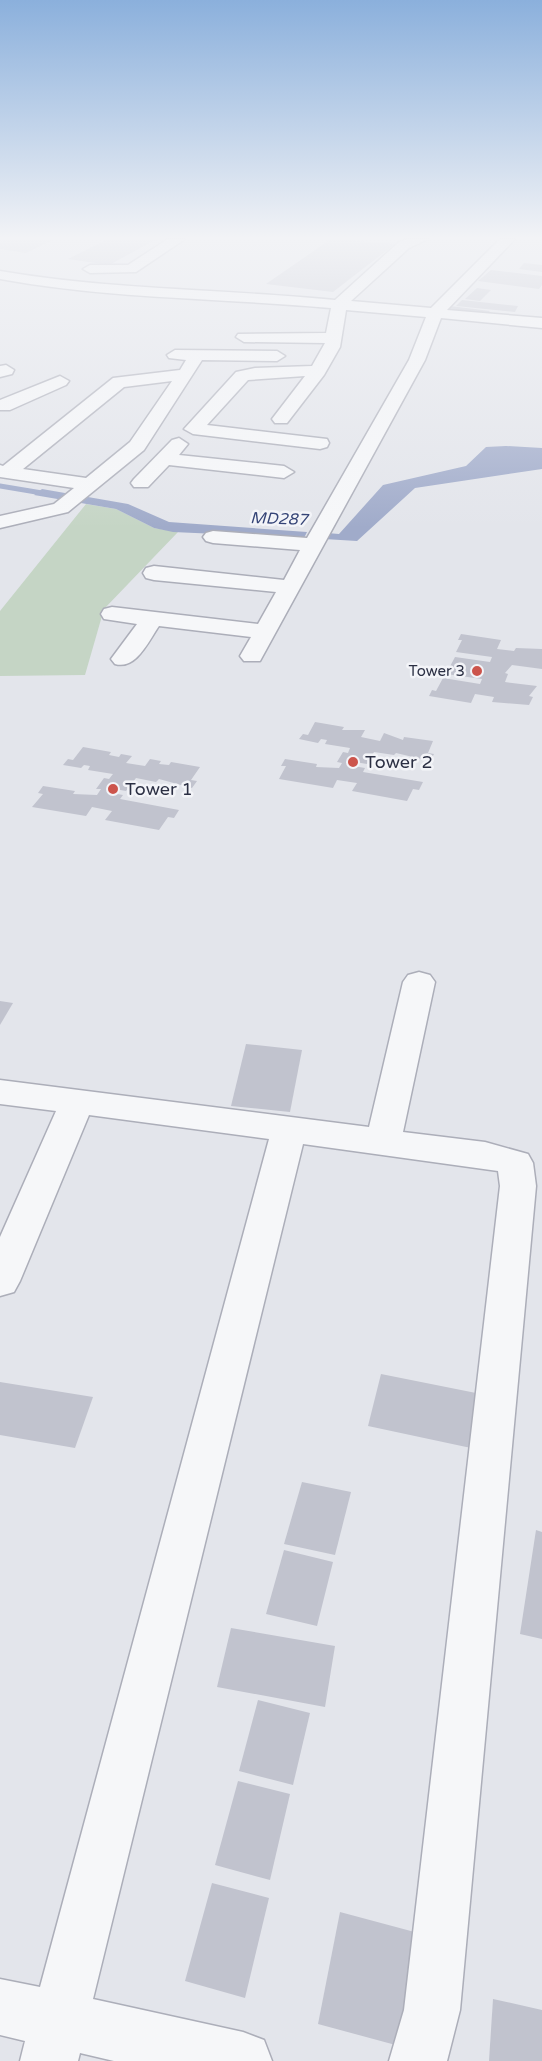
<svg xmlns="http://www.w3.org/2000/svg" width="542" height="2061" font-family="'Varela Round',sans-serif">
  <rect width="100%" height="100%" fill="#e3e5eb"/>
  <path fill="#c5d5c5" d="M86,504l30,5 38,19 24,4 -74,77 -19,66 -85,1v-65z"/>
  <g fill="#a0abca">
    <path d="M506,446l36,2v21l-127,19 -58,53 -33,-2 3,-6 12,1 44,-49 83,-19 20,-19z"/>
    <path d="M42,489l86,15 41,18 138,10 -3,6 -131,-6 -19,-4 -38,-19 -82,-14z"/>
  </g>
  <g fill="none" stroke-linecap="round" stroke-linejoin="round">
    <path stroke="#a0abca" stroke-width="5" d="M0,486l48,8"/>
  </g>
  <g fill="#c1c3ce">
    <path d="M6,239h49l-29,14 -26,-4v-7z"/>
    <path d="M108,239h49l-48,26 -41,-6z"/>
    <path d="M331,239l64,5 -62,48 -67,-8z"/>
    <path d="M524,263l18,2v7l-23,-3z"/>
    <path d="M491,270l51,6v9l-3,4 -61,-8z"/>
    <path d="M477,288l14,2 -11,11 -15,-2z"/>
    <path d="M462,300l56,6 -3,6 -59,-6z"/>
    <path d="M450,306l40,5 -4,4 -39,-5z"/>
    <path d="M461,634l40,6 -4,9 17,2 2,-3 26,1v20l-30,-4 -7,8 3,1 -3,8 32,4 -8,10 4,1 -4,8 -37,-3 2,-5 -19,-3 -4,9 -42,-7 3,-6 4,1 7,-13 37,6 2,-5 -36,-5 9,-17 35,5 2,-5 -36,-5 6,-12h-4z"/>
    <path d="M315,722l29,5 -2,3h23l-4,7 19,4 4,-8 19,7 1,-3 29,4 -5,12 6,1 -4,7 -34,-8 -2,2 -20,-3 -7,12 -12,-2 -2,4 12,2 -2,4 60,10 -4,8 -6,-1 -6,12 -55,-10 5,-8 -20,-3 -4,8 -54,-9 7,-13h-5l4,-7 32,5 -1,3 23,1 3,-5 -5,-1 6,-10 5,1 2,-5 -25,-4 2,-4 -6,-1 -3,4 -19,-4 4,-5 5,1z"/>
    <path d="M83,747l28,5 -2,3 10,2 2,-3 11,2 -6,7 19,3 5,-7 11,2 -2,3 10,1 2,-3 29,5 -9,13 6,1 -5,7 -33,-9 -3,3 -20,-4 -10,13 -11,-2 -3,4 11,2 -3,4 59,11 -5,8 -6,-1 -9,13 -54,-10 7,-9 -20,-4 -6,9 -54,-9 11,-13 -5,-1 5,-7 32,5 -2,3 24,1 4,-6h-5l8,-11 5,1 4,-5 -25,-4 2,-4 -6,-1 -3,3 -18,-3 5,-6 5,1z"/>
    <path d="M0,1001l13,2 -13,22z"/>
    <path d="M246,1044l56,6 -12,62 -59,-6z"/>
    <path d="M381,1374l100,20 -10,54 -103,-22z"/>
    <path d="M0,1382l93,15 -18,51 -75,-13z"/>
    <path d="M302,1482l49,10 -16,63 -51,-11z"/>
    <path d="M536,1530l6,2v107l-22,-5z"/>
    <path d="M284,1550l49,12 -16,64 -51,-12z"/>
    <path d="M231,1628l104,18 -10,61 -108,-20z"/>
    <path d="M258,1700l52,13 -17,72 -54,-14z"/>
    <path d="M238,1781l52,13 -20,86 -55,-15z"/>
    <path d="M212,1883l57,15 -24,100 -60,-17z"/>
    <path d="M340,1912l82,22 -19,113 -85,-23z"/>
    <path d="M493,1999l49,11v51h-53z"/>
  </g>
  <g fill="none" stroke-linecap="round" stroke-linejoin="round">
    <defs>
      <g id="minor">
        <path d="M168,239h17l-49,33 -46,1 -7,-4 7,-4h38z"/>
        <path d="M408,239h20l-19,9 -58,53 80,7 69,-69h15l-68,71 95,8v10l-101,-10 -16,42 -165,301h-16l-4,-5 11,-19 -92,-11c-11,16 -23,44 -44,38l-4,-5 26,-35 -33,-5 -3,-5 3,-5 8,-2 146,17 18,-32 -122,-12 -8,-2 -3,-5 3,-5 8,-2 130,14 16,-30 -87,-7 -7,-2 -3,-4 3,-4 7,-2 94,7 102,-178 17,-43 -80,-7 -6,37 -16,28 -37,48h-12l-3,-4 33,-43 -57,4 -41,45 120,14 2,4 -2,4 -7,2 -127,-15 -9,-5 52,-57 19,-4 57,-2 13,-23 -81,-1 -8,-5 2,-3 88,-1 5,-25c-110,-10 -222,-9 -331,-29v-8c110,19 223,18 335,29l64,-58z"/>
        <path d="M175,350l102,1 8,5 -8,5 -75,-1 -58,90 -76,62 -68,16v-12l54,-12 20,-16 -74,-11v-12l3,1 110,-88 67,-8 6,-10 -17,-2 -2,-3zM172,381l-42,61 -44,36 -63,-9 101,-82z"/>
        <path d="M6,365l8,5 -2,4 -12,3v-11z"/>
        <path d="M60,376l9,5 -3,4 -56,25h-10v-10z"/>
        <path d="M179,438l9,6 -9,11 105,11 10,6 -10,6 -115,-13 -21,22h-14l-3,-4 3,-4 38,-39z"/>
        <path d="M419,972l11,3 5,7 -32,150 82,10 43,12 5,9 3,23 -76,824 -13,51h-58l15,-51 96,-824 -2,-15 -195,-27 -210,855 150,33 21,8 8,21h-158l-34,-8 -2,8h-58l5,-20 -25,-6v-56l40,8 229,-848 -180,-24 -69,166 -6,11 -14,4v-59l56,-126 -56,-7v-24l369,47 34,-145 5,-7z"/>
      </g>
    </defs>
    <use href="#minor" stroke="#acaeb9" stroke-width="3"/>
    <use href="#minor" fill="#f6f7f9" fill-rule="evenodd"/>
  </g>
  <linearGradient id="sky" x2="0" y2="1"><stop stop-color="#8bb0dc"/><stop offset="0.45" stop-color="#f2f3f6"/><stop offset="1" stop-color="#f2f3f6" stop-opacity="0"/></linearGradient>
  <rect width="542" height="528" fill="url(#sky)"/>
  <g fill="#cc544c" stroke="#f3f4f8" stroke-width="2">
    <circle cx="477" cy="671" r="6"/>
    <circle cx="353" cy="762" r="6"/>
    <circle cx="113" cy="789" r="6"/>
  </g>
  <g text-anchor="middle" stroke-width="5" stroke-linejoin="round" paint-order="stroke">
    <g font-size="15" fill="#2b2f43" stroke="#f3f4f8" text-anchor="end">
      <text x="465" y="676">Tower 3</text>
    </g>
    <g font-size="16" font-style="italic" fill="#364577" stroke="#f3f4f8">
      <text transform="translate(279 518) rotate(2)" y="6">MD287</text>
    </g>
    <g font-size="18" fill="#2b2f43" stroke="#f3f4f8" text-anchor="start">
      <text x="365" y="768">Tower 2</text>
      <text x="125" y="795">Tower 1</text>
    </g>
  </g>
</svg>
